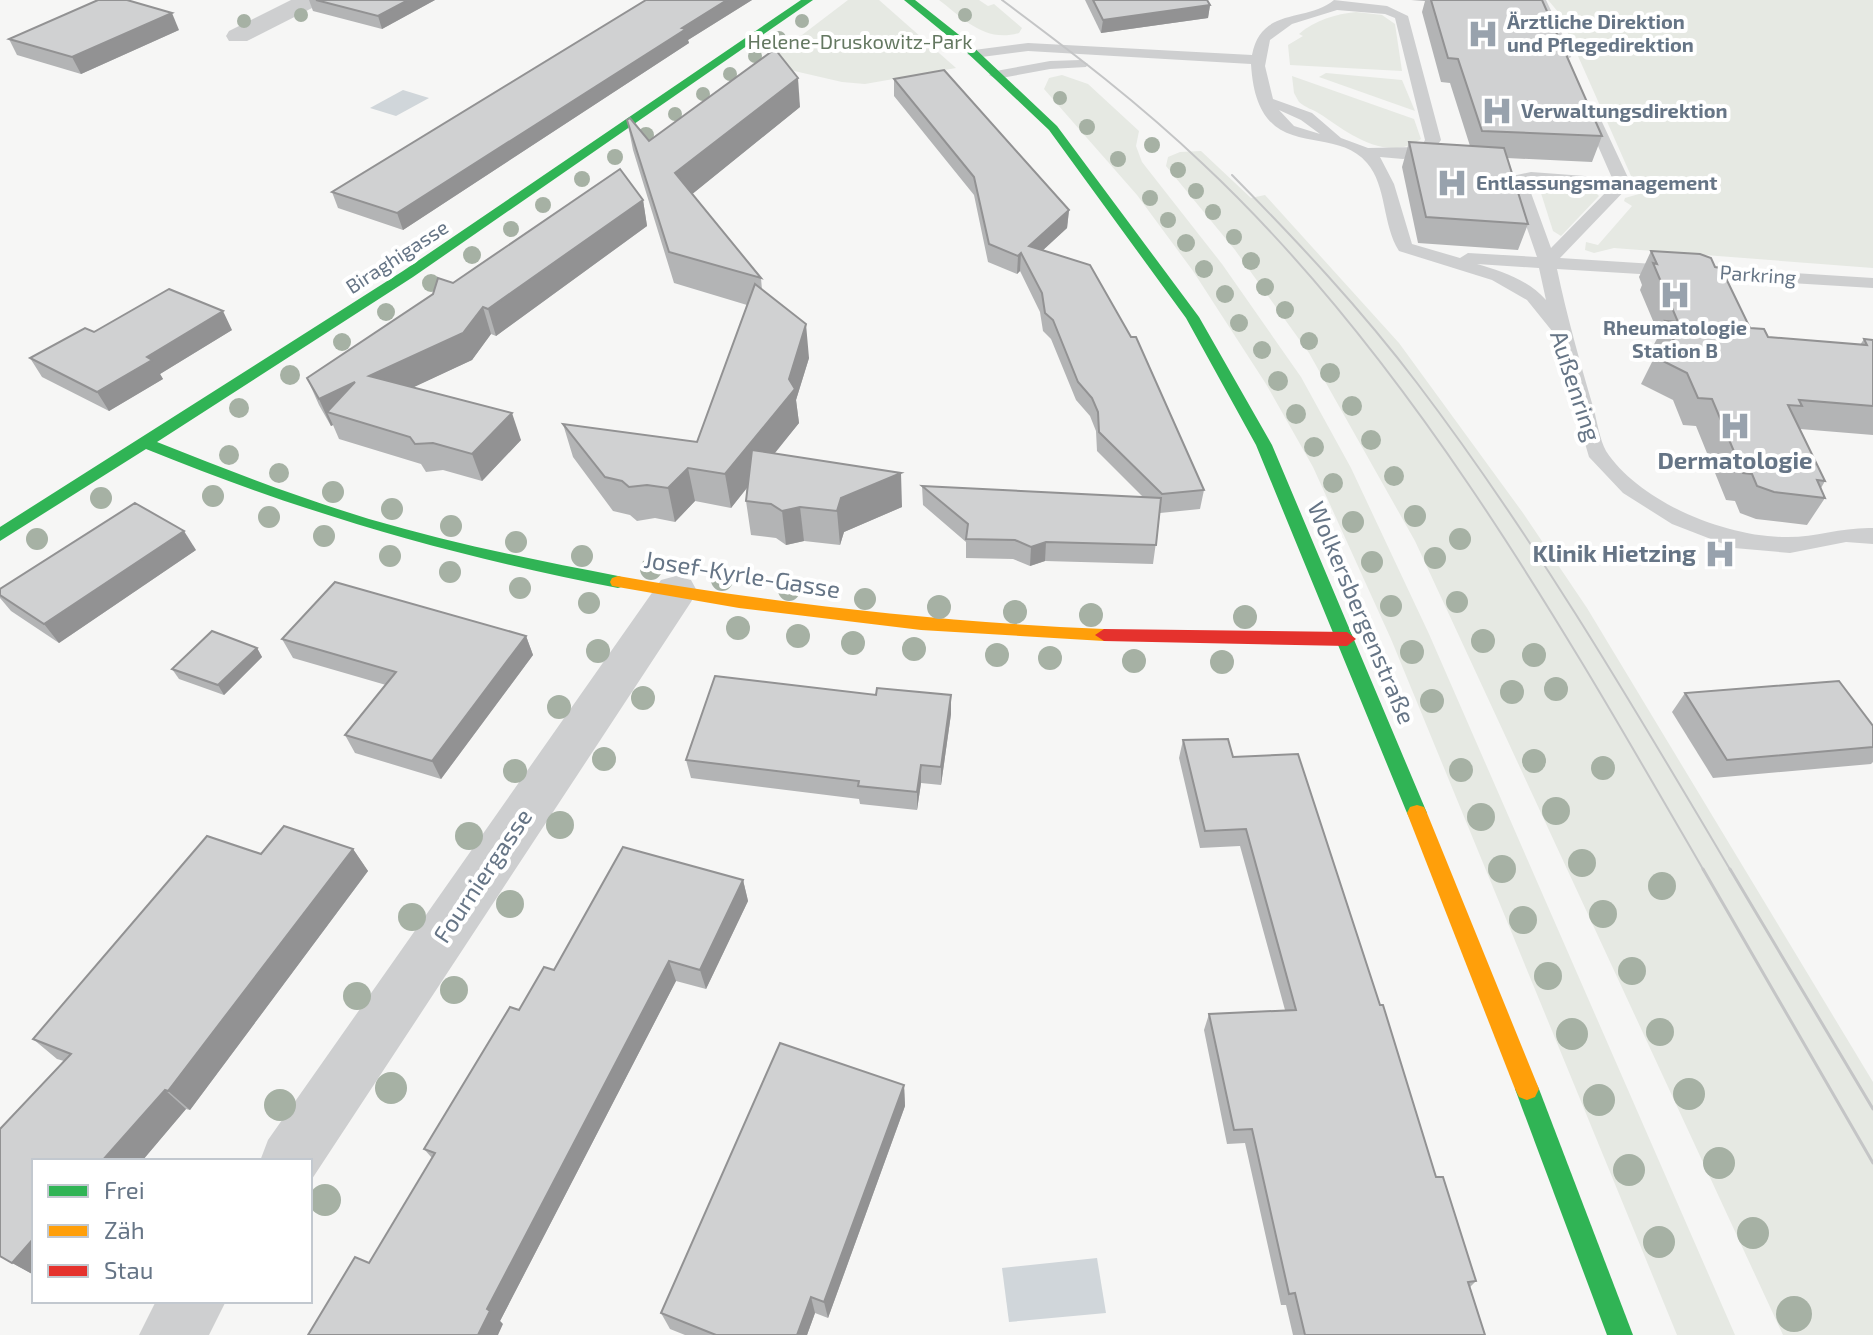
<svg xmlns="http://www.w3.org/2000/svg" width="1873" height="1335" font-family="'Exo 2',sans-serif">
  <rect width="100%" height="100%" fill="#f6f6f5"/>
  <g fill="#e6e9e3">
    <path d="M848,0h31l77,68 -91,16 -23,-2 -78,-18z"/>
    <path d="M939,0h40l9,6 6,-2 28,24 -3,5c-34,10 -55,-14 -80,-33z"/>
    <path d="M1548,0h325v268l-259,-20 -20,5 -9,-3 1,-8 12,3 34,-39 -8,-5 1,-3 14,-4 -80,-181z"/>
    <path d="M1356,12l26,3 13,9 7,47 -112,-6 -2,-20 15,-9 -4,-2c16,-14 37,-20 57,-22z"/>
    <path d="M1326,73l76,7 13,31 -96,-34z"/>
    <path d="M1062,75l26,9 51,47 -3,15 6,16 80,102 79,113 50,91 78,166 306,701h-58l-286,-696 -78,-172 -47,-83 -73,-113 -56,-76 -93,-106 5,-11z"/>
    <path d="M1292,76l122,43 7,20c-36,26 -79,-11 -101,-25 -8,-5 -14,-6 -21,-12l-5,-9z"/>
    <path d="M1201,151l50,47 14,-3 134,148 124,170 64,95 286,474v253h-90l-368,-794 -106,-188 -74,-103 -69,-84 2,-9 12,-5z"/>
    <path d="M1548,188l47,4 4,4 -38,40 -8,-5 -13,-41z"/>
  </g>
  <g fill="#d0d6da">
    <path d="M403,90l26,8 -33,18 -26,-8z"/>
    <path d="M1097,1258l9,55 -97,9 -7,-54z"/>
  </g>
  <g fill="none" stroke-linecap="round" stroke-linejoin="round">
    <g fill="#cecfd0" fill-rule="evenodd">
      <path d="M1334,0l53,6 21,10 33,124 -10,14 -28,5 -23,-2 14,27 18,60 48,14 8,-5 69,4 -27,-78 2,-3 19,-4 81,6 -31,-71 7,-4 7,4 36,77 -71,74 313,20v10l-316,-19c10,48 23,93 37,141 3,12 6,30 12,41 34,52 122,87 182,86 29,0 55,-10 85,-9v16l-27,-2 -56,11 -56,-5 -62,-24 -49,-31 -34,-36 -37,-126 -25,-31 -35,-20 -93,-29c-17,-27 -12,-65 -32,-88 -35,-42 -110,5 -116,-99l-223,-13 -54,7 -7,-4 7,-4 54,-7 224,12c9,-49 55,-32 82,-55zM1337,10l48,4 10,4 30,122 -4,7 -53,1 -27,-10 -29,-25 -39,-14 -8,-33 5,-26 22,-16zM1279,110l22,10 19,14 -26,-8zM1527,182h4l79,6 -59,60zM1477,264l62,4 7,32c-17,-20 -45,-29 -69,-36z"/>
      <path d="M1532,0h14l26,55 -2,3 -12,-3z"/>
      <path d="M1081,60l7,4 -2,3 -36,2 -54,10 -7,-4 7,-4 54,-10z"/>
    </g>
    <g fill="#cecfd0" fill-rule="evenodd">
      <path d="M291,0h31l-4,5 -71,36h-18l-3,-5 3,-5z"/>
      <path d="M676,576l15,4 6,11 -6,11 -381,580v-21h-50l8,-21 393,-560z"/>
      <path d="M156,1301h70l-17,34h-70z"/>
    </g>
    <g fill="#30b455" fill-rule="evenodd">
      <path d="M801,0h12l-400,277 -256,165c70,28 140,55 212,77 82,24 165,41 249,57l6,2 2,4 -2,4 -6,2c-166,-32 -315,-75 -472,-139l-146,92v-14l403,-256z"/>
      <path d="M904,0h11l53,42 89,84 142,191 73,128 155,368 -3,6 -7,2 -7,-2 -3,-6 -151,-368 -70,-127 -137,-188 -89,-84z"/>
      <path d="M1527,1078l8,3 4,8 94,246h-26l-92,-246 4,-8z"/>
    </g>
    <g fill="#ff9f0a" fill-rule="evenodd">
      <path d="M618,576c161,28 323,46 486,53l9,6 -9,6 -183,-11 -182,-22 -127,-22 -2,-4 2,-4z"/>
      <path d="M1417,805l7,2 3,6 112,276 -4,8 -8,3 -8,-3 -4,-8 -108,-276 3,-6z"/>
    </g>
    <path fill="#e5322d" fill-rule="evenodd" d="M1104,629l243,3 9,7 -9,7 -243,-5 -9,-6z"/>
    <g stroke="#c4c5c6" stroke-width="2">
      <path d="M1002,0c70,52 138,104 201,164 208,195 359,462 501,707"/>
      <path d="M1232,175c65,66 129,134 185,208 117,154 215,321 314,488"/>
    </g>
    <g stroke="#c4c5c6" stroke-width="3">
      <path d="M1703,869l170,294"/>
      <path d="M1730,869l143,240"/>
    </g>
  </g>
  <g fill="#a6b1a4">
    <circle cx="301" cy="15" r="7"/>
    <circle cx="965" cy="15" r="7"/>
    <circle cx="244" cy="21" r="7"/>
    <circle cx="802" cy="21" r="7"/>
    <circle cx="779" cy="38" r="7"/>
    <circle cx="755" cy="56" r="7"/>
    <circle cx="730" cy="74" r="7"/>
    <circle cx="703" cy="94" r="7"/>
    <circle cx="1060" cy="98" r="7"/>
    <circle cx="675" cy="114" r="7"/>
    <circle cx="1087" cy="127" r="8"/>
    <circle cx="646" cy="135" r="8"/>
    <circle cx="1152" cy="145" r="8"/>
    <circle cx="615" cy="157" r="8"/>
    <circle cx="1118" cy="159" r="8"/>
    <circle cx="1178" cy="170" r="8"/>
    <circle cx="582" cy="179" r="8"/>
    <circle cx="1196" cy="191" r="8"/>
    <circle cx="1150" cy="198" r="8"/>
    <circle cx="543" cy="205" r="8"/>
    <circle cx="1213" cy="212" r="8"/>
    <circle cx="1168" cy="220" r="8"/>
    <circle cx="511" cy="229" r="8"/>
    <circle cx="1234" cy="237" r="8"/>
    <circle cx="1186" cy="243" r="9"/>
    <circle cx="472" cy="255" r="9"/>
    <circle cx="1251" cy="261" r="9"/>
    <circle cx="1204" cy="269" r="9"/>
    <circle cx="431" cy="283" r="9"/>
    <circle cx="1265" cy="287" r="9"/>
    <circle cx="1225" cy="294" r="9"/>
    <circle cx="1285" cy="310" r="9"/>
    <circle cx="386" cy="312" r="9"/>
    <circle cx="1239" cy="323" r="9"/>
    <circle cx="1309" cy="341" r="9"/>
    <circle cx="342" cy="342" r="9"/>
    <circle cx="1262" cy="350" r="9"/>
    <circle cx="1330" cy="373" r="10"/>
    <circle cx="290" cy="375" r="10"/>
    <circle cx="1278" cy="381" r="10"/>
    <circle cx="1352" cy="406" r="10"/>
    <circle cx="239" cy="408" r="10"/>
    <circle cx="1296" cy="414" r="10"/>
    <circle cx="1371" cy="440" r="10"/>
    <circle cx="1314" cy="447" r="10"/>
    <circle cx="229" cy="455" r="10"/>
    <circle cx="279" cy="473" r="10"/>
    <circle cx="1394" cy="476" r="10"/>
    <circle cx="1333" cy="483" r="10"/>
    <circle cx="333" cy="492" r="11"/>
    <circle cx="213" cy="496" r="11"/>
    <circle cx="101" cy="498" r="11"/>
    <circle cx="392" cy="509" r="11"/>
    <circle cx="1415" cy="516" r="11"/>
    <circle cx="269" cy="517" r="11"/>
    <circle cx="1353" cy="522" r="11"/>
    <circle cx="451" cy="526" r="11"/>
    <circle cx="324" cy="536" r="11"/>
    <circle cx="37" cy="539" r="11"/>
    <circle cx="1460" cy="539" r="11"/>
    <circle cx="516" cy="542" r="11"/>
    <circle cx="390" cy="556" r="11"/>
    <circle cx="582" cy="556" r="11"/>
    <circle cx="1435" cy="558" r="11"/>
    <circle cx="1372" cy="562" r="11"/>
    <circle cx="651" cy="569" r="11"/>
    <circle cx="450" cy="572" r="11"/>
    <circle cx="722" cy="580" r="11"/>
    <circle cx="520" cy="588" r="11"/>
    <circle cx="789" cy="590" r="11"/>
    <circle cx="865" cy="599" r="11"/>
    <circle cx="1457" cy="602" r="11"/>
    <circle cx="589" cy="603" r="11"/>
    <circle cx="939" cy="607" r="12"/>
    <circle cx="1391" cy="606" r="11"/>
    <circle cx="1015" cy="612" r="12"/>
    <circle cx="1091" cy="615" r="12"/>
    <circle cx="1245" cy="617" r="12"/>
    <circle cx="738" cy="628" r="12"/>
    <circle cx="798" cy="636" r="12"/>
    <circle cx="1483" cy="641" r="12"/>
    <circle cx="853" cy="643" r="12"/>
    <circle cx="914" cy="649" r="12"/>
    <circle cx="598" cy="651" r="12"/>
    <circle cx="1412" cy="652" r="12"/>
    <circle cx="997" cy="655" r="12"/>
    <circle cx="1534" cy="655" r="12"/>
    <circle cx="1050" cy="658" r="12"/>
    <circle cx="1134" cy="661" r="12"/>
    <circle cx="1222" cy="662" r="12"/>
    <circle cx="1556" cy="689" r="12"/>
    <circle cx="1512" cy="692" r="12"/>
    <circle cx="643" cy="698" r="12"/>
    <circle cx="1432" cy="701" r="12"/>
    <circle cx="559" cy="707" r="12"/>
    <circle cx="604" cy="759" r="12"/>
    <circle cx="1534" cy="761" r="12"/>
    <circle cx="1603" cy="768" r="12"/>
    <circle cx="1461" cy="770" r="12"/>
    <circle cx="515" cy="771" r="12"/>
    <circle cx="1556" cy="811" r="14"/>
    <circle cx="1481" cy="817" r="14"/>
    <circle cx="560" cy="825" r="14"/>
    <circle cx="469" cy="836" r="14"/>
    <circle cx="1582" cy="863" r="14"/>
    <circle cx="1502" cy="869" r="14"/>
    <circle cx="1662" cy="886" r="14"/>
    <circle cx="510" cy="904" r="14"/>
    <circle cx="1603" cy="914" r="14"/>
    <circle cx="412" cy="917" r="14"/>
    <circle cx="1523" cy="920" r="14"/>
    <circle cx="1632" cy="971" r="14"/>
    <circle cx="1548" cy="976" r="14"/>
    <circle cx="454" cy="990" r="14"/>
    <circle cx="357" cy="996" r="14"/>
    <circle cx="1572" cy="1034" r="16"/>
    <circle cx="1660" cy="1032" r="14"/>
    <circle cx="391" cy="1088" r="16"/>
    <circle cx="1689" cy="1094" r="16"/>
    <circle cx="1599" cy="1100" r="16"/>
    <circle cx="280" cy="1105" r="16"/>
    <circle cx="1719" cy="1163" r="16"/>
    <circle cx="1629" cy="1170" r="16"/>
    <circle cx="325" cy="1200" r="16"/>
    <circle cx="1753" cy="1233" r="16"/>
    <circle cx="1659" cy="1242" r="16"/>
    <circle cx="1794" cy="1314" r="18"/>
  </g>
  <g fill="#b3b4b5">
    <path d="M309,0h126l-53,29 -69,-18z"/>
    <path d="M646,0h106l-64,40 1,3 -286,187 -65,-22 -6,-16z"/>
    <path d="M1085,0h122l3,5 -2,13 -107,15z"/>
    <path d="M1411,0h131l60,136 -10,26 -85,-4 21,66 -10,26 -100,-7 -16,-76 7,-25 61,4 -20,-63 -9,-1 -19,-70 3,-11z"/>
    <path d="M179,30l-98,44 -64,-19 -8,-16z"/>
    <path d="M894,79l175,131 -2,18 -24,22 161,240 -4,19 -40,4 -7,51 -108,-3 -15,5 -17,-7 -47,-1v-16l-43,-37 -1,-19 221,11 -46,-46 -1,-20 -6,-15 -14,-16 -25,-61 -8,-8 -3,-19 -20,-41 -3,3 -29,-12 -14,-67 -80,-99z"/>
    <path d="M800,107l-108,87 69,84 1,12 47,68 -13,42 3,23 -25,30 128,54 -58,25 -4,13 -36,-4 -18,4 -10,-7 -25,-3 -5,-34 1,-14 -16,21 -36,-7 -20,21 -20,-4 -18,3 -7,-6 -17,-4 -40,-54 -10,-33 134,18 50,-137 -73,-22 -41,-133 -6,-30 22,21z"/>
    <path d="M643,200l4,26 -151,110 -5,-2 -19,26 -59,27 108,53 -39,41 -39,-11 -17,2 -5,-8 -82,-25 -6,-14 -2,1 -12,-21 -12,-27 146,-95z"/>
    <path d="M1651,251l99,77 18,9 92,8 4,-6 9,1v95l-73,-6 25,52 -4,7 4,10 -18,27 -51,-6 -16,-6 -5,-12 -9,-1 -30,-74 -13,-1 -10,-25 -32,-16 14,-28 -3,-8 7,-13 -19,-45 2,-5 -3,-8z"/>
    <path d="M232,330l-72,44 3,5 -54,32 -67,-34 -12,-19 64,-26z"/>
    <path d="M196,550l-137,93 -48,-32 -11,-13v-9z"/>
    <path d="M526,636l7,19 -92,124 -86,-26 -10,-18 41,-50 -93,-27 -11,-19z"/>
    <path d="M257,648l5,9 -38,38 -45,-16 -7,-10z"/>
    <path d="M1685,693l188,33v36l-2,2 -158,14 -41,-66z"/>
    <path d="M876,695h75v19l-10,71 -20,-2 -4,27 -57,-6 -1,-5 -168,-21 -5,-18z"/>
    <path d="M1183,740l50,17 203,420 40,104 -6,6 15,48h-192l-7,-30h-5l-36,-162 -18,1 -23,-114 5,-16 76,-4 -45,-164 -40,2 -21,-90z"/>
    <path d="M284,826l69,23 15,22 -178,239 -4,-1 -44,52h-108v114l-34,-19v-127l64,-68 -7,-2 -24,-20 174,-203 54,18z"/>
    <path d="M743,880l5,21 -42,88 -30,-8 -176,340 3,3 -134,-61 63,-105 -8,-9 95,-139 35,-40z"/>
    <path d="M904,1085l1,21 -77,212 -13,-5 -8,22h-122l-15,-6 -9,-16z"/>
  </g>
  <g fill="#929293">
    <path d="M408,0h27l-53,29 -4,-13z"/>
    <path d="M727,0h25l-64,40 1,3 -286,187 -6,-17 285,-185z"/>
    <path d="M1210,5l-2,13 -107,15 2,-13z"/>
    <path d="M172,13l7,17 -98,44 -9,-17z"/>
    <path d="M798,78l2,29 -120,97 -5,-31z"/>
    <path d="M643,200l4,26 -151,110 -8,-27z"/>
    <path d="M1069,210l-2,18 -39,36 1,-18z"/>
    <path d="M1021,253l-1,18 -3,3 1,-18z"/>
    <path d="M483,307l8,27 -19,26 -92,43 -11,-27z"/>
    <path d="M223,311l9,19 -72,44 3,5 -54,32 -12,-19 50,-35z"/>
    <path d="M806,324l3,34 -13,42 3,23 -68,85 -6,-34 64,-95z"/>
    <path d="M355,382l-28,30 6,13 -2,1 -12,-27z"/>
    <path d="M512,413l9,27 -39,41 -10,-27z"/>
    <path d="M688,468l7,33 -20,21 -7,-34z"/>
    <path d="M901,473l1,34 -58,25 -4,13 -3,-34 4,-13z"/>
    <path d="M800,507l4,34 -18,4 -4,-34z"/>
    <path d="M184,531l12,19 -137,93 -15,-19z"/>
    <path d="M1046,542l-1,19 -15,5 1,-19z"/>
    <path d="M526,636l7,19 -92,124 -9,-18z"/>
    <path d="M257,648l5,9 -38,38 -6,-10z"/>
    <path d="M951,695v19l-10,71v-18z"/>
    <path d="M921,765v18l-4,27v-18z"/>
    <path d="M353,849l15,22 -178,239 -22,-19z"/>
    <path d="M743,880l5,21 -42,88 -6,-19z"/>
    <path d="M669,961l7,20 -176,340 3,3 -5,11h-20l9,-26z"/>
    <path d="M904,1085l1,21 -77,212 -4,-16z"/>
    <path d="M165,1090l21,19 -44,52h-40z"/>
    <path d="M34,1238v37l-22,-12z"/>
    <path d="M811,1297l4,16 -8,22h-10z"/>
  </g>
  <g fill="#d0d1d2" stroke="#929293" stroke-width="2">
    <path d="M98,0h29l45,13 -100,44 -63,-18z"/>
    <path d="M316,0h92l-30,16z"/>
    <path d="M646,0h81l-45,28 4,1 -289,184 -65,-21z"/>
    <path d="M1093,0h114l3,5 -107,15z"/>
    <path d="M1431,0h111l60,136 -120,-5 -24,-72 -10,-1z"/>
    <path d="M775,49l23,29 -123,95 86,105 -92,-26 -42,-132 3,-2 19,23z"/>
    <path d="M944,70l125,140 -40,36 61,19 41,72h5l68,153 -42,4 -63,-62 -1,-20 -6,-14 -14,-16 -25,-62 -8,-7 -3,-20 -21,-40 -3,3 -29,-12 -15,-67 -80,-98z"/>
    <path d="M1409,142l95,6 24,76 -102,-7z"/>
    <path d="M620,169l23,31 -155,109 -5,-2 -20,26 -94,43 143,37 -40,41 -39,-11 -18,1 -5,-7 -83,-25 28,-30 -36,17 -12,-21 126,-84 5,-16 15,5z"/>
    <path d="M1651,251l49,3 11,4 4,9 6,1 29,60 14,1 4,8 99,8 -3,-6 9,1v66l-74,-6 3,6 -14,-1 37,76 -8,-1 8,18 -51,-6 -17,-6 -5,-12 -9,-1 -31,-74 -14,-1 -11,-25 -32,-16 20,-14 -10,-22 13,1 -25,-59 4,1z"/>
    <path d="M755,284l51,40 -17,55 6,10 -70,85 -37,-6 -20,20 -21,-3 -18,2 -7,-6 -17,-4 -42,-53 134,18z"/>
    <path d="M169,289l54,22 -76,46 5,3 -55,32 -67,-34 55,-30 9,4z"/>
    <path d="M752,450l149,23 -60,25 -4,13 -37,-4 -18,4 -11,-7 -25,-3z"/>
    <path d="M922,486l239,12 -5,47 -110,-3 -15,5 -16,-7 -49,-1 2,-15z"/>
    <path d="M135,503l49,28 -140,93 -44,-29v-6z"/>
    <path d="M335,582l191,54 -94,125 -87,-26 51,-63 -114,-33z"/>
    <path d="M212,631l45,17 -39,37 -46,-16z"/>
    <path d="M715,676l161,19 1,-7 74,7 -10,72 -20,-2 -4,27 -59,-6 1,-5 -173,-21z"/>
    <path d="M1839,681l34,45v21l-146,13 -42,-67z"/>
    <path d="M1228,739l5,18 65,-3 82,251h3l53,172h7l33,104 -8,1 17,53h-180l-10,-42 -6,1 -37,-165 -18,1 -25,-116 87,-4 -50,-181 -41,2 -22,-91z"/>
    <path d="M284,826l69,23 -185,242 -3,-1 -63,71h-68v77l-22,25 -12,-7v-127l71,-75 -38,-15 174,-203 54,18z"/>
    <path d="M623,847l120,33 -43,90 -31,-9 -182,348 3,2 -12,24h-170l47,-78 14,6 66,-110 -11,-4 86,-142 9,3 25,-43 10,3z"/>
    <path d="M780,1043l124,42 -80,217 -13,-5 -14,38h-81l-55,-22z"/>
  </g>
  <defs>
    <symbol id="hospital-bare" viewBox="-9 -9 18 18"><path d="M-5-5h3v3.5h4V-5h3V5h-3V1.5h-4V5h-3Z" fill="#98a2ad" stroke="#fff" stroke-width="2.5" paint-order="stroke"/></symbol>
  </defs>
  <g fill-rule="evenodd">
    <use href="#hospital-bare" x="1461" y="12" width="44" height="44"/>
    <use href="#hospital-bare" x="1475" y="89" width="44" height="44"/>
    <use href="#hospital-bare" x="1430" y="161" width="44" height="44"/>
    <use href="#hospital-bare" x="1653" y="273" width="44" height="44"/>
    <use href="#hospital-bare" x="1713" y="404" width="44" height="44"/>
    <use href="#hospital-bare" x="1698" y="532" width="44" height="44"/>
  </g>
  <g text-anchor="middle" stroke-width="8" stroke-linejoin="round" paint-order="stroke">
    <g font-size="20" font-weight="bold" fill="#667586" stroke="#fff" text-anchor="start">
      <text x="1507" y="29">Ärztliche Direktion<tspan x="1507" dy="23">und Pflegedirektion</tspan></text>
      <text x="1521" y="118">Verwaltungsdirektion</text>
      <text x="1476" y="190">Entlassungsmanagement</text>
      <text x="1675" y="335" text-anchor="middle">Rheumatologie<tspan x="1675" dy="23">Station B</tspan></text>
    </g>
    <g font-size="20" fill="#647861" stroke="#fff">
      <text x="860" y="49">Helene-Druskowitz-Park</text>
    </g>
    <g font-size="20" fill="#667586" stroke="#fff">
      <text transform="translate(397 257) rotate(-33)" y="7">Biraghigasse</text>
      <text transform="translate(1758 275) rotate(4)" y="7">Parkring</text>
    </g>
    <g font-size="24" fill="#667586" stroke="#fff">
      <text transform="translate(1575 386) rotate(72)" y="8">Außenring</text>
      <text transform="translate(742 575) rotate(9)" y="8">Josef-Kyrle-Gasse</text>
      <text transform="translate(1361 613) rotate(67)" y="8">Wolkersbergenstraße</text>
      <text transform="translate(483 876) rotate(-56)" y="8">Fourniergasse</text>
    </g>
    <g font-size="24" font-weight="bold" fill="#667586" stroke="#fff">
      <text x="1735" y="469">Dermatologie</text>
      <text x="1696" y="562" text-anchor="end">Klinik Hietzing</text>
    </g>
  </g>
  <rect x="32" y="1159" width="280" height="144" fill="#ffffff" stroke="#c2c8cf" stroke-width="2"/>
  <rect x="48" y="1185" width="40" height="12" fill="#30b455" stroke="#c2c8cf" stroke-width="2"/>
  <text x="104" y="1199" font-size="24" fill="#667586">Frei</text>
  <rect x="48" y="1225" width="40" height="12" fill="#ff9f0a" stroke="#c2c8cf" stroke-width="2"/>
  <text x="104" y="1239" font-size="24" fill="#667586">Zäh</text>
  <rect x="48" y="1265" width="40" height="12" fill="#e5322d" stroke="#c2c8cf" stroke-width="2"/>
  <text x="104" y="1279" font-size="24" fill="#667586">Stau</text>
</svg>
